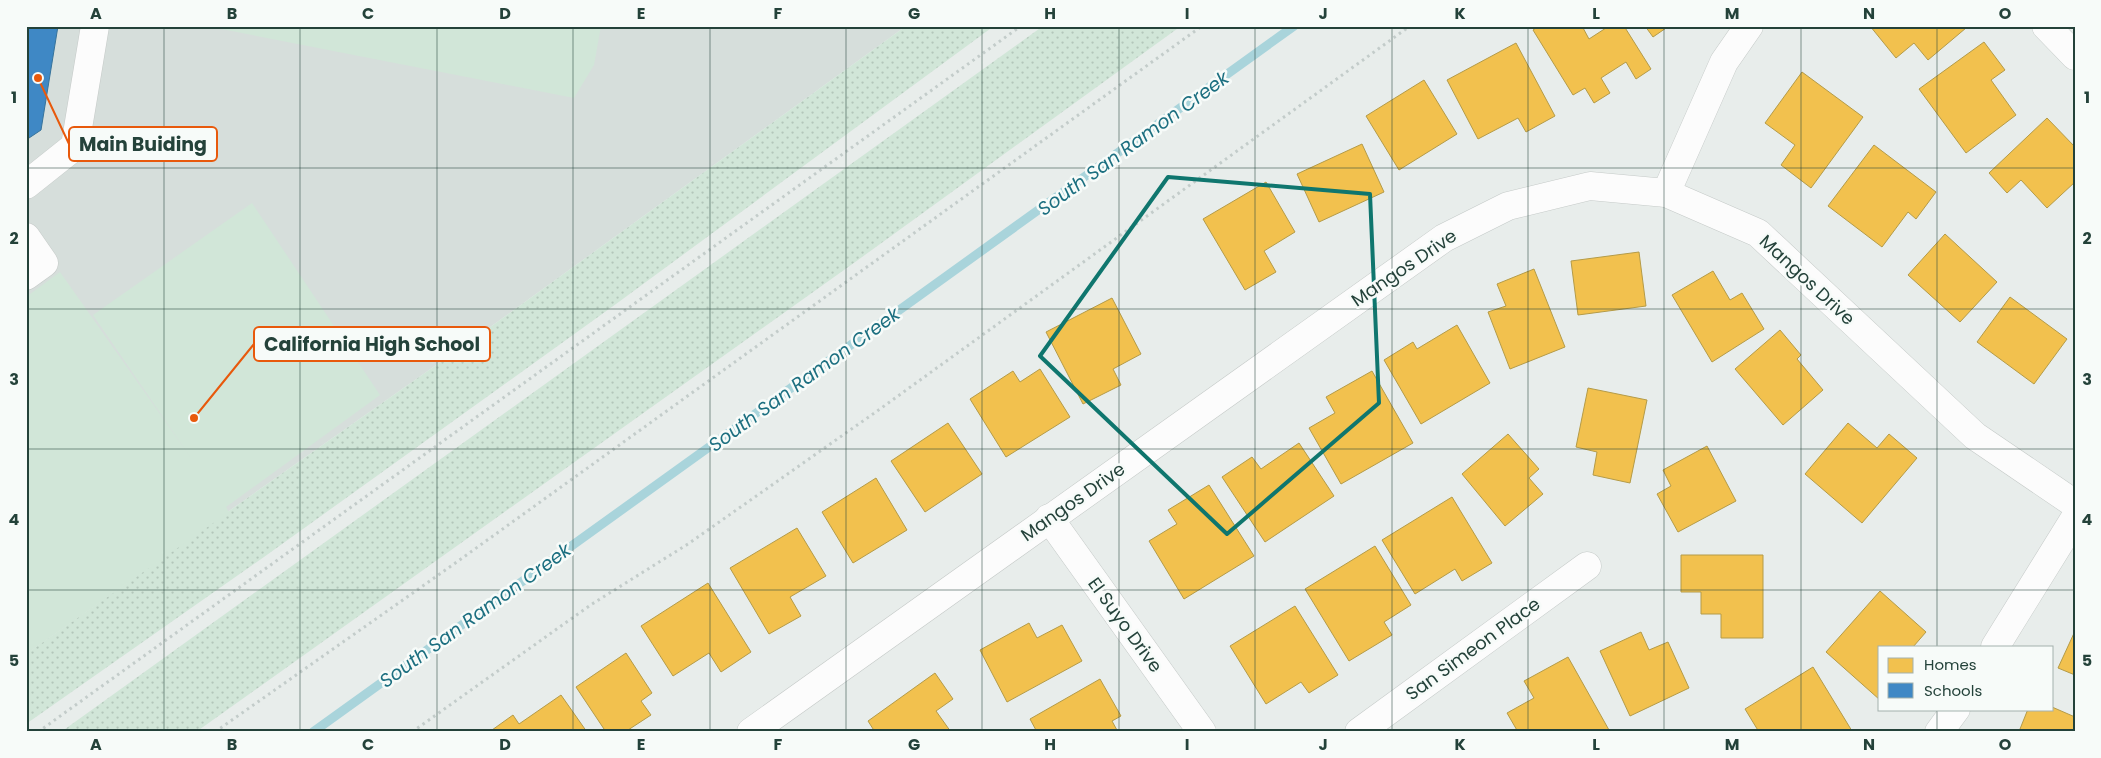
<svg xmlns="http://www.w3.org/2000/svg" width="2101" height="758" font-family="Poppins,sans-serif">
  <defs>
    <pattern id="grass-dots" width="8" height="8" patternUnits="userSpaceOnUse" patternTransform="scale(1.25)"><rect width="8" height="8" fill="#d1e6d8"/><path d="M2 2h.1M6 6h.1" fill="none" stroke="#b3c6ba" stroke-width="1.8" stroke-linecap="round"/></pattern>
  </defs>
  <rect width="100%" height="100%" fill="#e8edeb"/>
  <path fill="#d6dedb" d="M26,26h880l-413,299 -467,329z"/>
  <g fill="url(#grass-dots)">
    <path d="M906,26h88l-378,278 -352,253 -238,167v-70l467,-329z"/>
    <path d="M1043,26h138l-323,234 -662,472h-135z"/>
  </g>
  <g fill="#d1e6d8">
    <path d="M206,26h395l-7,39 -20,33z"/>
    <path d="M252,203l128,192 -154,112 3,5 -203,142v-357l34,-25 131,186 -98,-143z"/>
  </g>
  <g fill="#f2c14e" stroke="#b49b48">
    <path d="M1539,26h43l7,13 20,-13h15l27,43 -15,10 -10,-17 -25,16 9,15 -16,10 -9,-15 -12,7 -40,-65z"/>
    <path d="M1645,26h24l-16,11z"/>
    <path d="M1870,26h95l1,2 -38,32 -14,-17 -18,15z"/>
    <path d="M1984,42l21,28 -14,10 25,35 -50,38 -47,-64z"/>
    <path d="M1516,43l39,73 -29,16 -8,-14 -40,21 -31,-59z"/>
    <path d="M1802,72l61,45 -52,71 -30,-23 14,-20 -30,-22z"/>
    <path d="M1424,80l33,54 -58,36 -33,-54z"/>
    <path d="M2047,118l28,29v35l-28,26 -26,-28 -14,13 -18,-20z"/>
    <path d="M1362,144l22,48 -65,30 -22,-48z"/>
    <path d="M1874,145l62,47 -20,27 -8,-7 -26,35 -54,-41z"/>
    <path d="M1266,182l29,50 -31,19 12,21 -31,18 -42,-71z"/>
    <path d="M1945,234l52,48 -37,40 -52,-47z"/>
    <path d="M1639,252l7,54 -68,9 -7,-54z"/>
    <path d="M1534,269l31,78 -55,22 -22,-57 18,-6 -9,-22z"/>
    <path d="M1713,271l17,29 12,-7 22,36 -52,33 -40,-67z"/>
    <path d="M2010,297l57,42 -33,45 -57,-42z"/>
    <path d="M1112,298l29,56 -28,15 8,16 -38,19 -37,-72z"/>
    <path d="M1457,325l33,58 -69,41 -37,-64 29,-18 4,7z"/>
    <path d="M1780,330l21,25 -4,4 26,31 -40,35 -48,-56z"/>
    <path d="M1040,369l30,48 -64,40 -36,-58 43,-28 7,11z"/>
    <path d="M1372,371l41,72 -72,41 -32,-56 26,-15 -9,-16z"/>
    <path d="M1588,388l59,12 -17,83 -37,-8 4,-23 -21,-5z"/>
    <path d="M948,423l34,51 -57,38 -34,-51z"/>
    <path d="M1848,423l29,25 12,-14 28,24 -55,65 -57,-49z"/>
    <path d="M1508,434l31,35 -10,9 14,16 -38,32 -43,-52z"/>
    <path d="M1299,443l35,53 -69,46 -43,-65 30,-20 9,12z"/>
    <path d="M1707,446l29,55 -58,31 -21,-38 14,-8 -8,-16z"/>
    <path d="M876,478l31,52 -54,33 -31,-51z"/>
    <path d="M1209,485l45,71 -70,43 -35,-58 28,-17 -9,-14z"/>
    <path d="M1452,497l40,66 -30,18 -7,-12 -40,25 -33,-54z"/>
    <path d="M797,528l29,48 -36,21 11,19 -32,18 -39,-66z"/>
    <path d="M1375,546l36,59 -27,17 8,13 -43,26 -44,-72z"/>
    <path d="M1681,555h82v83h-42v-24h-20v-22h-20z"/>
    <path d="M708,583l43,69 -30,20 -12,-19 -36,23 -32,-50z"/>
    <path d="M1880,591l46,41 -13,15h-33v53l-54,-48z"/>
    <path d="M1295,606l43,69 -29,18 -8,-11 -35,22 -36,-58z"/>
    <path d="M1029,623l8,15 25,-13 20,36 -75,41 -27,-52z"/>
    <path d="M2075,631v44l-17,-7z"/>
    <path d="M1641,632l8,18 19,-8 21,46 -59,28 -30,-65z"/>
    <path d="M626,653l26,40 -11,8 10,14 -26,17h-19l-30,-45z"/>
    <path d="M1568,657l41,73 -3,2h-88l-11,-19 27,-15 -10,-17z"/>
    <path d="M1813,667l39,64 -93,1 -14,-23z"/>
    <path d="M935,673l18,26 -17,12 15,21h-76l-7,-11z"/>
    <path d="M1100,679l21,37 -9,5 6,11h-81l-7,-13z"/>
    <path d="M561,695l26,37h-93l-2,-2 21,-15 6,9z"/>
    <path d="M2052,707l23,10v15h-49l-6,-3 8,-20h24z"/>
  </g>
  <path fill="#3f88c5" stroke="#37739b" d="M26,26h32l-17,104 -15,10z"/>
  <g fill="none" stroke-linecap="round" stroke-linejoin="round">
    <path stroke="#a9d4db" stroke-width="9" d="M313,732l981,-706"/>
    <defs>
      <g id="minor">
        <path d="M2046,26l29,30"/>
        <path d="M26,185l49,-39 20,-120"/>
        <path d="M1666,193l58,-131 25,-36"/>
        <path d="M26,237l18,26 -18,13"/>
        <path d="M1049,518l153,214"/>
        <path d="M1995,647l80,-129"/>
        <path d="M751,732l693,-494 64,-32 82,-20 76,7 92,40 217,203 100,68"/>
        <path d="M1359,732l228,-166"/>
        <path d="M1939,732l17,-23"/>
      </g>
    </defs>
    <use href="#minor" stroke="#c5cac8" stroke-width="29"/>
    <g stroke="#c3ccca" stroke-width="3" stroke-dasharray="2.5 4" stroke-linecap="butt">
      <path d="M38,732l983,-706"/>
      <path d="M215,732l239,-168 748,-538"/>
      <path d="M412,732l180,-128 96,-60 192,-135 530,-383"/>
    </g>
    <use href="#minor" stroke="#fcfcfc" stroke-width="28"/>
  </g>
  <path fill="none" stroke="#0f766e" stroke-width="4" stroke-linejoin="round" d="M1168,177l202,17 9,209 -152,131 -187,-178z"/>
  <path fill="none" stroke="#24423a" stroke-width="1" stroke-opacity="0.55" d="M164,26v706M300,26v706M437,26v706M573,26v706M710,26v706M846,26v706M982,26v706M1119,26v706M1255,26v706M1392,26v706M1528,26v706M1664,26v706M1801,26v706M1937,26v621M26,168h2049M26,309h2049M26,449h2049M26,590h2049M1937,709v23"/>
  <g text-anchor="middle" stroke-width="5" stroke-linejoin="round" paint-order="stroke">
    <g font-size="18" fill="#24423a" stroke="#f7fbf9">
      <text transform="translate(1404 268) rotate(-34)" y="6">Mangos Drive</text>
      <text transform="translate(1807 280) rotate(43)" y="6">Mangos Drive</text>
      <text transform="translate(1073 502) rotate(-35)" y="6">Mangos Drive</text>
      <text transform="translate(1125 625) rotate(54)" y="6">El Suyo Drive</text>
      <text transform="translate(1473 649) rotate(-36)" y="6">San Simeon Place</text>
    </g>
    <g font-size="19" font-style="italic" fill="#1c6f80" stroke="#f7fbf9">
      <text transform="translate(1133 143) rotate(-36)" y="7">South San Ramon Creek</text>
      <text transform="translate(804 379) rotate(-36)" y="7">South San Ramon Creek</text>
      <text transform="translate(475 615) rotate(-36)" y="7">South San Ramon Creek</text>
    </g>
  </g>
  <path fill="none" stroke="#e8590c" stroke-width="2" d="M38 78L69 144M194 418L254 344"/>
  <g fill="#e8590c" stroke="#f7fbf9" stroke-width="2">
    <circle cx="38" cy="78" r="5"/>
    <circle cx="194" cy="418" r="5"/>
  </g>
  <g fill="#f7fbf9" stroke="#e8590c" stroke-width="2">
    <rect x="69" y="127" width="148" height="34" rx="5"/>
    <rect x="254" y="327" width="236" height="34" rx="5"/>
  </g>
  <g font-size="19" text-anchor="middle" font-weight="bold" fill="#24423a">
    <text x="143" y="151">Main Buiding</text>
    <text x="372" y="351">California High School</text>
  </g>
  <rect width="2101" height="758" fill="none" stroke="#f7fbf9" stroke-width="55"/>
  <rect x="1878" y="646" width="175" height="65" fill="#f7fbf9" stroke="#a3b1ad"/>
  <rect x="1888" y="658" width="25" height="15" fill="#f2c14e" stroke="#a3b1ad"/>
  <text x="1924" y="670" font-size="15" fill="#24423a">Homes</text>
  <rect x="1888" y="683" width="25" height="15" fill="#3f88c5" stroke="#a3b1ad"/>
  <text x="1924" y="696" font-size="15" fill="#24423a">Schools</text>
  <rect x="28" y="28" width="2046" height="702" fill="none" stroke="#24423a" stroke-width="2"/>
  <g font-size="16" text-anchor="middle" font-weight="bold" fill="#24423a">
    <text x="96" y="19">A</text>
    <text x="232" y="19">B</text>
    <text x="368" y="19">C</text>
    <text x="505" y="19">D</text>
    <text x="641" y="19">E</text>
    <text x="778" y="19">F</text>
    <text x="914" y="19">G</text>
    <text x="1050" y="19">H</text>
    <text x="1187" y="19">I</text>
    <text x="1323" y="19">J</text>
    <text x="1460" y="19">K</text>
    <text x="1596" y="19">L</text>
    <text x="1732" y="19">M</text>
    <text x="1869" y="19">N</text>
    <text x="2005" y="19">O</text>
    <text x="14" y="103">1</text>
    <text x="2087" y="103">1</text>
    <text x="14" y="244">2</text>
    <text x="2087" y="244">2</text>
    <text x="14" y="385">3</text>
    <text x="2087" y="385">3</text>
    <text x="14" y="525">4</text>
    <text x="2087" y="525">4</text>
    <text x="14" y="666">5</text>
    <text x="2087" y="666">5</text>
    <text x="96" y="750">A</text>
    <text x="232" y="750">B</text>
    <text x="368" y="750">C</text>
    <text x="505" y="750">D</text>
    <text x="641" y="750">E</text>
    <text x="778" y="750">F</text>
    <text x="914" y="750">G</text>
    <text x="1050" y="750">H</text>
    <text x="1187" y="750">I</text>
    <text x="1323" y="750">J</text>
    <text x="1460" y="750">K</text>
    <text x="1596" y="750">L</text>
    <text x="1732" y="750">M</text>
    <text x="1869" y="750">N</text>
    <text x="2005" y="750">O</text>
  </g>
</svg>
